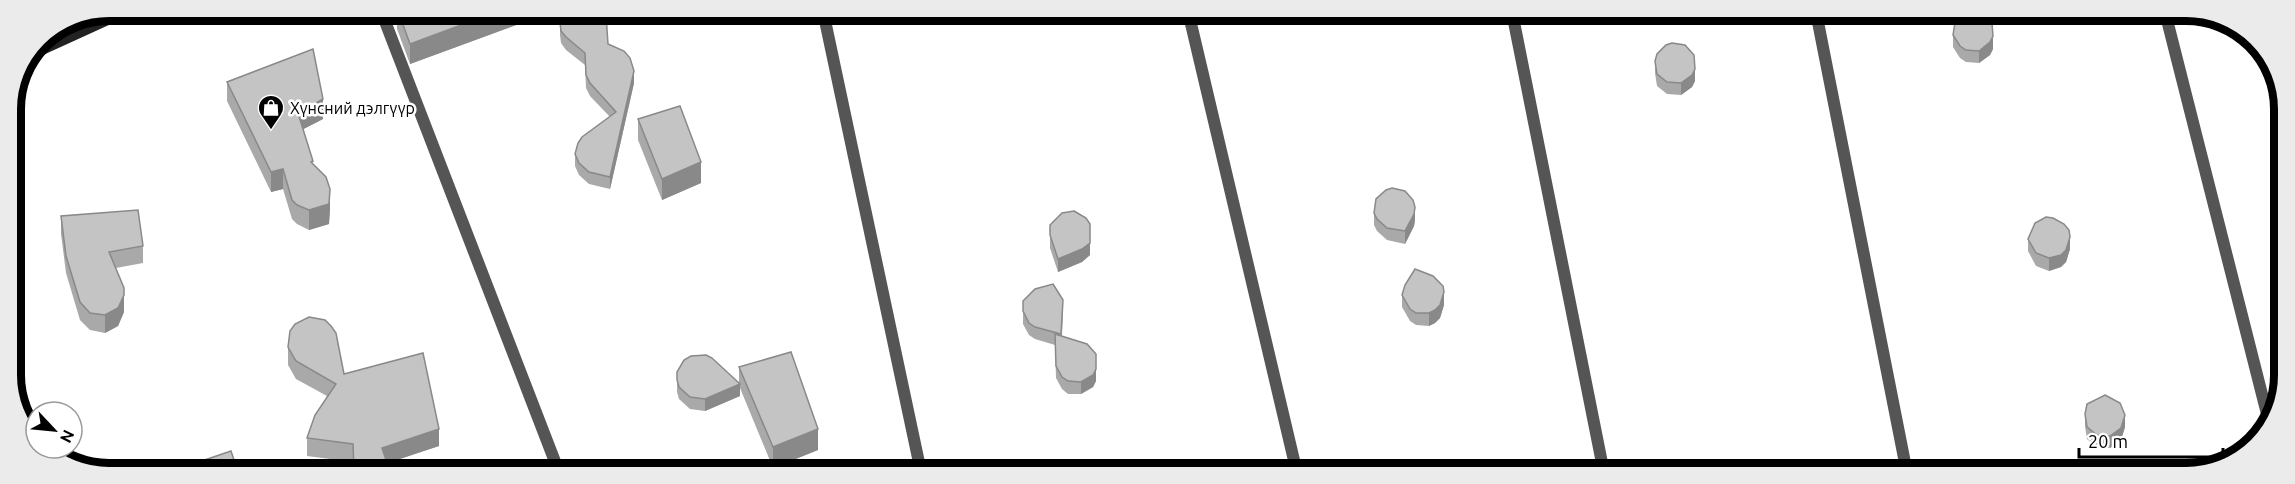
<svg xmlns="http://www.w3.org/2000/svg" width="2295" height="484" font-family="Ubuntu,sans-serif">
  <rect width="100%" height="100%" fill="#fff"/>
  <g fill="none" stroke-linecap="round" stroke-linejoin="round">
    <g stroke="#555" stroke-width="12">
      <path d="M381,11l178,461"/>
      <path d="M823,11l98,461"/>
      <path d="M1188,11l109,462"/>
      <path d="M1512,12l92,461"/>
      <path d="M1816,12l91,461"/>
      <path d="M2165,12l103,406"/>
    </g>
    <path stroke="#222" stroke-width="12" d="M33,53l92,-42"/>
  </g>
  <g fill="#a9a9a9">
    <path d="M397,11h122v13l-109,40 -13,-35z"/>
    <path d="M560,16l48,28 26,39 -24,106 -21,-5 -10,-9 -4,-9v-12l35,-37 -20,-21 -4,-8 -1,-23 -19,-15 -5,-7 -1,-8z"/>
    <path d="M1953,35l40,14 -3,6 -11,8 -13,-1 -6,-4 -7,-11z"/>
    <path d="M1655,61l40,20 -3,6 -11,8 -14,-1 -10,-8 -2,-13z"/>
    <path d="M227,82l96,37 -20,10 10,35 17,45 -1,15 -20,6 -12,-6 -5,-5 -9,-30 -12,3 -44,-91z"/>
    <path d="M638,119l63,64 -39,17 -24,-60z"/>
    <path d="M1374,213l41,7 -1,6 -9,18 -18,-4 -10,-9 -3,-6z"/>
    <path d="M61,216l82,30v17l-27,5 8,44 -6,14 -13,7 -15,-3 -10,-10 -14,-47 -5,-39z"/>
    <path d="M1050,225l40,30 -8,7 -24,10 -8,-24z"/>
    <path d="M2028,239l42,10 -4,13 -5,5 -12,4 -13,-5 -8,-15z"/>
    <path d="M1402,295l42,10 -4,13 -5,5 -6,3 -13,-1 -6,-4 -8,-14z"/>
    <path d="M1023,301l40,11 -1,24 34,45 -3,6 -12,7h-13l-6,-5 -6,-11 -1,-33 -20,-6 -6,-4 -6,-11z"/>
    <path d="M288,347l56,27 95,72 -52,17 3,9h-37v-10l-46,-6v-18l20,-42 -31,-17 -8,-14z"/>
    <path d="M739,367l79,83 -45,18 -33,-80v8l-35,15 -15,-2 -11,-10 -2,-7v-20l62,11z"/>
    <path d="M2085,414l40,13 -4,13 -11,8h-13l-10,-9 -2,-13z"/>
  </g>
  <g fill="#898989">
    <path d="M499,11h20v13l-109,40v-20z"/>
    <path d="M1993,36v13l-3,6 -11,8v-12z"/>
    <path d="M1695,69v12l-3,6 -11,8v-12z"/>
    <path d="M634,71v12l-24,106v-12z"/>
    <path d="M323,99v20l-25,13v-19z"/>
    <path d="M701,162v21l-39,17v-21z"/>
    <path d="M283,169v20l-12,3v-20z"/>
    <path d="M330,189v20l-1,15 -20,6v-20z"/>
    <path d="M1415,207v13l-1,6 -9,18v-13z"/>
    <path d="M1090,224v31l-8,7 -24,10v-13z"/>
    <path d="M2070,237v12l-4,13 -5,5 -12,4v-13z"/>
    <path d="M1444,292v13l-4,13 -5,5 -6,3v-13z"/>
    <path d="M124,295v17l-6,14 -13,7v-18z"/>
    <path d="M1096,369v12l-3,6 -12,7v-12z"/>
    <path d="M740,384v12l-35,15v-12z"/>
    <path d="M2125,415v12l-4,13 -11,8v-12z"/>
    <path d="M439,429v17l-57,19v-17z"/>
    <path d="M818,429v21l-45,18v-21z"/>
  </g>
  <g fill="#c4c4c4" stroke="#898989" stroke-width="1.5">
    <path d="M398,11h101l-89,33z"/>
    <path d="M562,11h42l2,3 2,30 16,7 6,7 4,13 -24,106 -21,-5 -10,-9 -4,-9 3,-11 4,-6 34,-25 -26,-29 -4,-8 -1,-22 -19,-16 -5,-6 -1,-8v-7z"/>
    <path d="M1964,12h18l2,1 8,10 1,13 -3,6 -11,9 -13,-1 -6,-4 -7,-11 2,-13z"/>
    <path d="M1672,43l13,2 9,10 1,14 -3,6 -11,8 -14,-1 -10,-8 -2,-13 2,-7 9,-9z"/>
    <path d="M313,49l10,50 -25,14 15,48 -2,1 15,15 4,12 -1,15 -20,6 -12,-5 -5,-5 -9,-31 -12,3 -44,-90z"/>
    <path d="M680,106l21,56 -39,17 -24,-60z"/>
    <path d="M1392,188l13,3 8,9 2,7 -1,7 -9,17 -18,-3 -10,-9 -3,-6 2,-14 10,-9z"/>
    <path d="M138,210l5,36 -34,6 15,36v7l-6,13 -13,7 -15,-2 -10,-11 -14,-46 -5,-40z"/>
    <path d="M1074,211l12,7 4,6v19l-8,6 -24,10 -8,-24v-10l12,-12z"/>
    <path d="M2046,217l7,1 11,6 5,6 1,7 -4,13 -5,5 -12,3 -13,-5 -8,-14 7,-16z"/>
    <path d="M1415,269l18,7 10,10 1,6 -4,13 -5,5 -6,3h-13l-6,-4 -8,-14 3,-10z"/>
    <path d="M1053,284l10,16 -2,34 -26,-7 -6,-4 -6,-12v-10l12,-12z"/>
    <path d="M309,317l16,3 6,6 5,7 8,41 79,-21 16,76 -57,19 8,24h-36l-1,-28 -46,-6 8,-23 21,-31 -40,-23 -8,-14 2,-16 5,-7z"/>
    <path d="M1055,334l32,10 9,10v15l-3,6 -12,7 -13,-1 -6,-4 -6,-11z"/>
    <path d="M791,352l27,77 -45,18 -34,-80z"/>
    <path d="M706,355l6,3 28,26 -35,15 -15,-2 -11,-10 -2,-7v-8l7,-12 7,-4z"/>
    <path d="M2105,395l15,8 5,12 -4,13 -11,8 -13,-1 -10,-8 -2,-13 2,-10z"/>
    <path d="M231,451l7,21h-55l-2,-4z"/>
  </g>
  <defs>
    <symbol id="shop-pin" viewBox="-11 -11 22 30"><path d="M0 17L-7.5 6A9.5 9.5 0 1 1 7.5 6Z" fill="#000" stroke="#fff"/><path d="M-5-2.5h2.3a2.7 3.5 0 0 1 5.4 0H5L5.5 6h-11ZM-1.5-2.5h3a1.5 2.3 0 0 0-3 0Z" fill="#fff"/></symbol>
  </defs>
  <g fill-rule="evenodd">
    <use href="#shop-pin" x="256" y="93" width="30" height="40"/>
  </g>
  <g text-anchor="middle" stroke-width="5" stroke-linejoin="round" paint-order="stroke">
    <g font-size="16" fill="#000" stroke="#fff" text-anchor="start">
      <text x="290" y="114">Хүнсний дэлгүүр</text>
    </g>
  </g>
  <path d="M0 0H2295V484H0ZM109 21H2186A88 88 0 0 1 2274 109V375A88 88 0 0 1 2186 463H109A88 88 0 0 1 21 375V109A88 88 0 0 1 109 21Z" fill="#ebebeb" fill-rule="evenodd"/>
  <path fill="none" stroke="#000" stroke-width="8" d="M109 21H2186A88 88 0 0 1 2274 109V375A88 88 0 0 1 2186 463H109A88 88 0 0 1 21 375V109A88 88 0 0 1 109 21Z"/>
  <g transform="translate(54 430) rotate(116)"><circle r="28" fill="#ffffff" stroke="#999999" stroke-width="1.5"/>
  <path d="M0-4.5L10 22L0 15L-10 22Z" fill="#000000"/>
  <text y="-9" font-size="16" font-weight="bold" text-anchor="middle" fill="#000000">N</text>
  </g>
  <path d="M2079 448v9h144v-9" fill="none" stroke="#000000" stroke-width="3"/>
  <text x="2088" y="448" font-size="18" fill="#000000" stroke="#ffffff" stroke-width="4.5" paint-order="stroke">20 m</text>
</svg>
